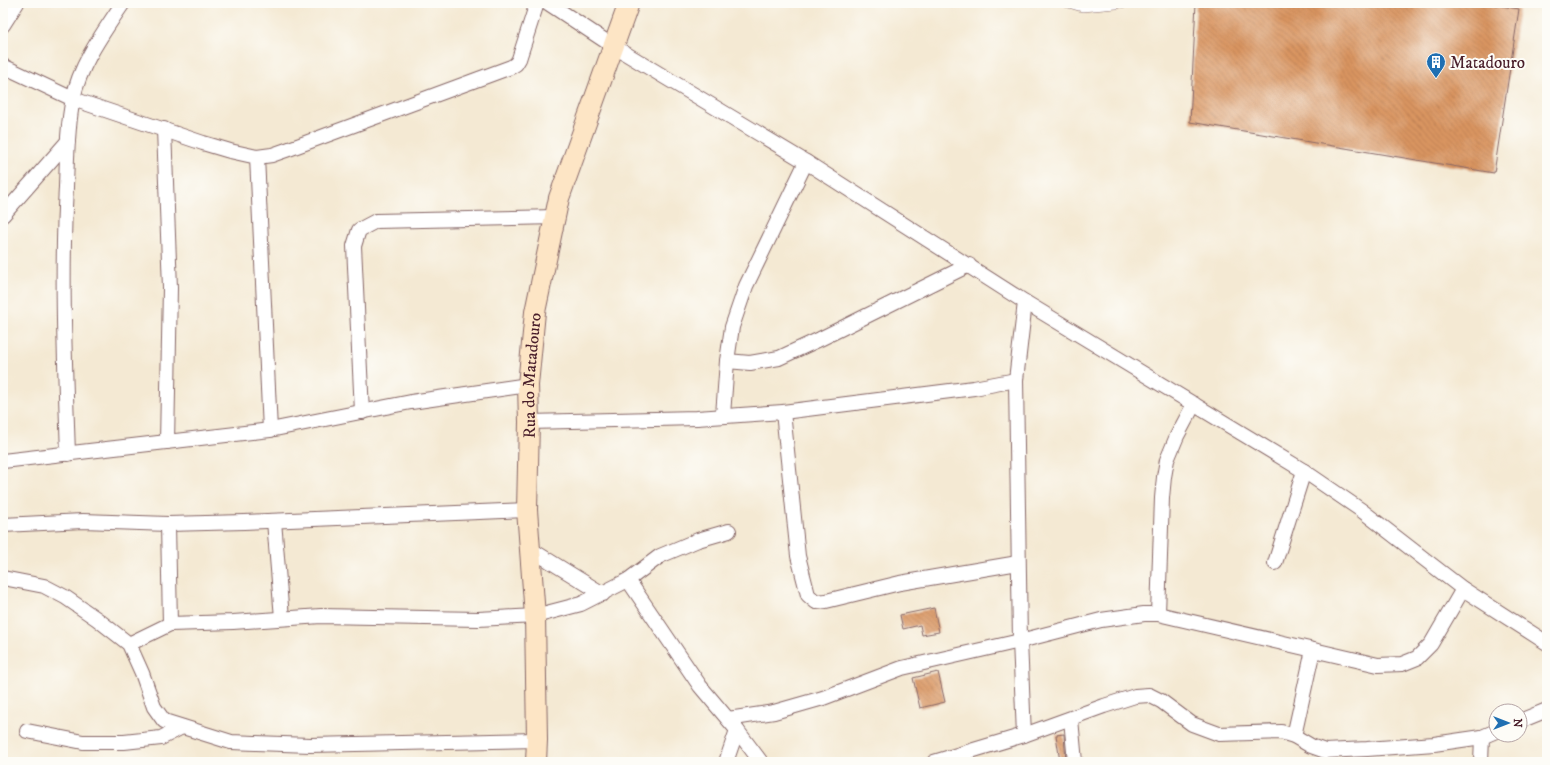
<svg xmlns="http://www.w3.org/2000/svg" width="1550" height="765" font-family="'IM FELL DW Pica',serif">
  <defs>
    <pattern id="building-back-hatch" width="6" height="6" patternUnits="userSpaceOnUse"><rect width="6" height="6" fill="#d99460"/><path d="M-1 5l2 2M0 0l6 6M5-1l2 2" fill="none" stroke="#b2784f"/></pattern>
  </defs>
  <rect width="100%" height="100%" fill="#fdfcf7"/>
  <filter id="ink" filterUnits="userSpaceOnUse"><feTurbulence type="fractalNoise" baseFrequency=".025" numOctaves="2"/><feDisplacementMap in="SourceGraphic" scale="8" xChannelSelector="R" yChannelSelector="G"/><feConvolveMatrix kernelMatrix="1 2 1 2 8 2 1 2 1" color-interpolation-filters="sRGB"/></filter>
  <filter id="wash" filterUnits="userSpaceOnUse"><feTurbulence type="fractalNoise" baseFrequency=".012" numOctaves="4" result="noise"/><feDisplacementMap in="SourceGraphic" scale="16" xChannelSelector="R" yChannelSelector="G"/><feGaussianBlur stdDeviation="0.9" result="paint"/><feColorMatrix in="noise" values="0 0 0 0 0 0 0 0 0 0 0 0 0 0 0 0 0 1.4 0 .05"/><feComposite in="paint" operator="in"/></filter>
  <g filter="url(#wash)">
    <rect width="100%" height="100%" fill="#f4e9d3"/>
    <g id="blocks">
      <g fill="url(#building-back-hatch)">
        <path d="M1196,3h289l34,6 -25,164 -304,-51z"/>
        <path d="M934,608l5,24 -17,3 -2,-10 -17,4 -3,-14z"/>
        <path d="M938,672l7,30 -25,6 -7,-30z"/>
        <path d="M1064,734l2,28h-6l-4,-27z"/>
      </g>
    </g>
  </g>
  <g filter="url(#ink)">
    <use href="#blocks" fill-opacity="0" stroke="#866666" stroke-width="1"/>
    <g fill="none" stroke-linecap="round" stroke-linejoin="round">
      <defs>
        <path id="lane" d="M1065,3l17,5 34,-3 9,-2"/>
        <g id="street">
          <path d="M548,3l65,43 193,116 219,140 279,169 57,39 102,79 84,54"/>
          <path d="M3,25l14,-22"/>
          <path d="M3,66l70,33 130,44 27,8 27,6 13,273"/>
          <path d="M164,129l6,159 -3,154"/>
          <path d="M257,157l15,-2 17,-6 222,-82 5,-3 3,-5 18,-56"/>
          <path d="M3,215l65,-74"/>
          <path d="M727,361l23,2 29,-5 41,-19 149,-74"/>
          <path d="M362,412l-8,-166 5,-16 17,-9 179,-4"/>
          <path d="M783,412l15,144 10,39 8,7 10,-1 74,-18 118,-20"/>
          <path d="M723,415l4,-54 5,-34 14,-41 60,-124"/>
          <path d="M529,422l168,-4 86,-6 191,-24 42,-8"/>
          <path d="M68,454c-3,-89 -7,-178 -2,-267 1,-28 1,-60 7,-88 7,-35 30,-66 50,-96"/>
          <path d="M3,461l267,-31 141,-28 117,-17"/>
          <path d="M274,521l8,97"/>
          <path d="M168,524l2,100"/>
          <path d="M3,525l80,-4 85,3 76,-2 283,-12"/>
          <path d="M530,549l73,45"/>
          <path d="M1275,563l29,-92"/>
          <path d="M3,578l41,8 21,11 32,22 32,25 13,29 12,34 10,14 67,21 79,3 227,-5"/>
          <path d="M628,580l72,106 37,44 24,32"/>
          <path d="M1158,614l4,-116 2,-21 3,-17 10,-24 17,-32"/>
          <path d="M129,644l41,-20 63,-2 88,-6 157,3 57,-3 46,-12 47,-24 32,-24 38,-16 31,-9"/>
          <path d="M728,719l46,-7 49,-14 79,-30 118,-27 81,-21 43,-6h14l220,51 24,-1 15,-6 14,-14 32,-55"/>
          <path d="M1071,719l4,43"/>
          <path d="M1520,721l27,-11"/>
          <path d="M27,731l56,11h41l37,-4 21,-11"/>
          <path d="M1024,735l-4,-94 -4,-261 9,-78"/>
          <path d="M1294,736l19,-86"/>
          <path d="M726,762l11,-32"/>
          <path d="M934,762l90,-27 80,-29 31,-10 14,-1 12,6 31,23 27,10 62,-2 13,4 17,10 14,5 42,-2 67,-5 48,-7 14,-6"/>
          <path d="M1481,762l1,-25"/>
        </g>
        <g id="secondary">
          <path id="s1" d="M536,762l1,-22 -2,-124 -8,-106 2,-88 -1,-37 7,-73 24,-114 70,-195"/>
        </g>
      </defs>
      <use href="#lane" stroke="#866666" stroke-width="8"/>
      <use href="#street" stroke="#866666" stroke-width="16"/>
      <use href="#secondary" stroke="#866666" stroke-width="22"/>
      <use href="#lane" stroke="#fff" stroke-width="7"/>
      <use href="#street" stroke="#fff" stroke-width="14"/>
      <use href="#secondary" stroke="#fde5c5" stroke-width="20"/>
    </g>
  </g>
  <defs>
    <symbol id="building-pin" viewBox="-11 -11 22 30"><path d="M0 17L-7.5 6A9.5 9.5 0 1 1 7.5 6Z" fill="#1f6fb2" stroke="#fdfcf7"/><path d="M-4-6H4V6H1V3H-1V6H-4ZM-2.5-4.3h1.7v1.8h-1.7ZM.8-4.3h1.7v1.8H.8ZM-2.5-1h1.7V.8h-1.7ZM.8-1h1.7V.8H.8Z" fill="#fff"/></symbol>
  </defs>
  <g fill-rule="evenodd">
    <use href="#building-pin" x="1425" y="51" width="22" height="30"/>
  </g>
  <g text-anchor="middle" stroke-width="4" stroke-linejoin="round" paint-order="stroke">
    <g font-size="17" fill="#4a1f2b" stroke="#fdfcf7" text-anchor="start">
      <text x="1450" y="68">Matadouro</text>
    </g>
    <g font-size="17" fill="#4a1f2b" stroke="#fdfcf7">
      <text dy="6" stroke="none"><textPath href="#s1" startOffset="387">Rua do Matadouro</textPath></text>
    </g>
  </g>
  <rect width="1550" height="765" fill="none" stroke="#fdfcf7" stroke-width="16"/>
  <g transform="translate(1508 723) rotate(90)"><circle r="19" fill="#fdfcf7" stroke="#b5a4a5"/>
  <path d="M0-3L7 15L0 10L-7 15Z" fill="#1f6fb2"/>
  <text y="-6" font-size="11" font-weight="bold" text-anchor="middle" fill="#4a1f2b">N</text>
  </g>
</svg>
